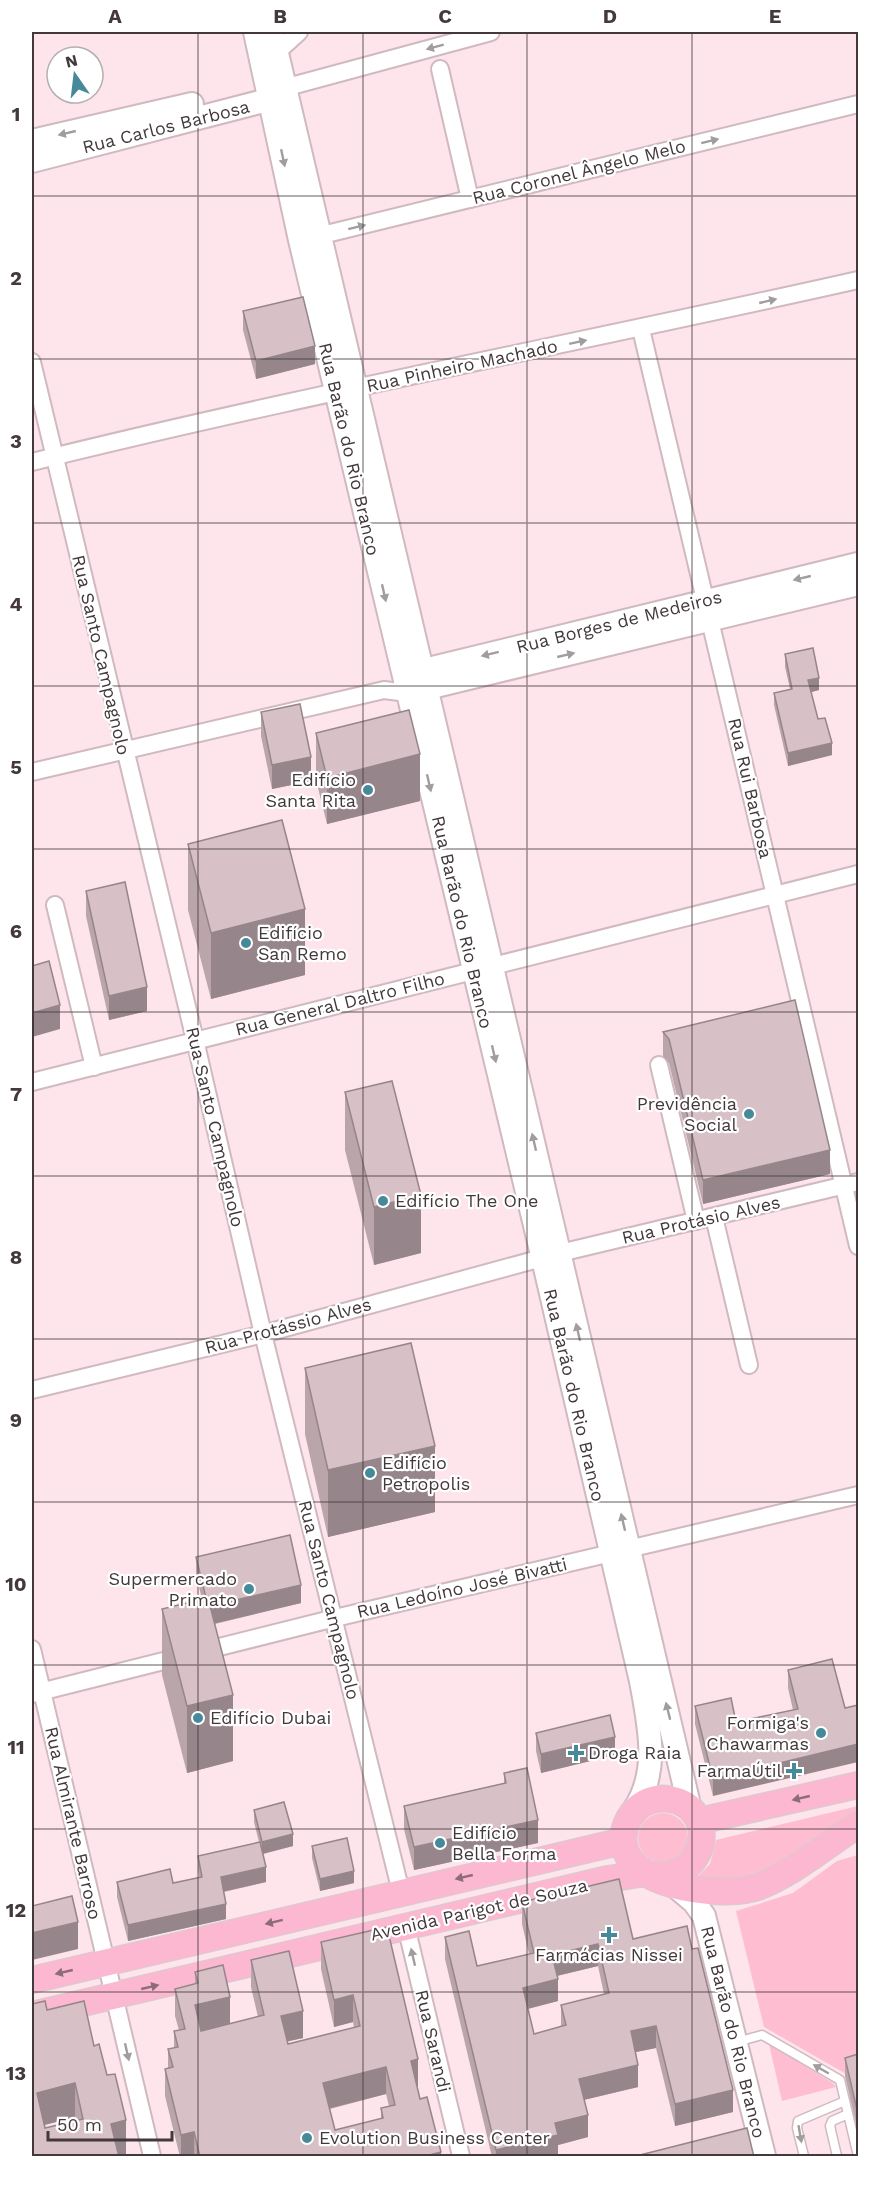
<svg xmlns="http://www.w3.org/2000/svg" width="890" height="2188" font-family="'Work Sans',sans-serif">
  <rect width="100%" height="100%" fill="#fde5eb"/>
  <g fill="#ffbdd1">
    <path d="M858,1806v7l-85,57 -43,11 -35,-2 15,-15 6,-24z"/>
    <circle cx="663" cy="1838" r="25"/>
    <path d="M858,1855v218l-10,2 -84,-48 -28,-116 57,-18 44,-32z"/>
    <path d="M769,2044l64,39 3,4 -54,14z"/>
  </g>
  <g fill="none" stroke-linecap="round" stroke-linejoin="round">
    <defs>
      <g id="lane">
        <path d="M737,2042l25,-7 78,45 18,76"/>
        <path d="M804,2156l-7,-28 1,-7 47,-20"/>
        <path d="M837,2156l-7,-30 2,-5 16,-7"/>
      </g>
      <g id="street">
        <path d="M277,52l22,-20"/>
        <path d="M440,69l30,130"/>
        <path d="M284,83l11,2 196,-53"/>
        <path d="M310,238l548,-134"/>
        <path d="M641,329l217,917"/>
        <path d="M32,362l163,678 68,294 138,558"/>
        <path d="M32,462c274,-68 551,-120 826,-182"/>
        <path d="M32,772l352,-82 23,3"/>
        <path d="M55,905l39,162"/>
        <path d="M659,1065l37,156"/>
        <path d="M32,1082l826,-208"/>
        <path d="M714,1217l35,148"/>
        <path d="M32,1390l231,-56 297,-81 298,-71"/>
        <path d="M32,1649l120,507"/>
        <path d="M32,1694l303,-76 523,-123"/>
        <path d="M406,1926l55,230"/>
      </g>
      <g id="secondary">
        <path d="M255,32l45,208 243,1019 98,422c8,44 19,90 -7,129"/>
        <path d="M272,32l418,1777"/>
        <path d="M32,141l160,-37"/>
        <path d="M32,161l251,-65"/>
        <path d="M408,674l450,-110"/>
        <path d="M415,691l443,-107"/>
        <path d="M674,1885l20,17 10,14 60,240"/>
      </g>
      <g id="primary">
        <path d="M699,1821l159,-36"/>
        <path d="M652,1875c57,7 68,-68 17,-76 -35,-6 -60,37 -36,64 23,26 93,35 125,24 36,-14 68,-42 100,-62"/>
        <path d="M32,1980l591,-139"/>
        <path d="M32,2015l576,-136 38,-6"/>
      </g>
    </defs>
    <use href="#lane" stroke="#d0b9c0" stroke-width="11"/>
    <use href="#street" stroke="#d0b9c0" stroke-width="20"/>
    <use href="#secondary" stroke="#d0b9c0" stroke-width="26"/>
    <use href="#primary" stroke="#d2cfd0" stroke-width="28"/>
    <use href="#lane" stroke="#fff" stroke-width="8"/>
    <use href="#street" stroke="#fff" stroke-width="16"/>
    <use href="#secondary" stroke="#fff" stroke-width="22"/>
    <use href="#primary" stroke="#fbb8d0" stroke-width="26"/>
  </g>
  <g fill="#b9a5aa" fill-rule="evenodd">
    <path d="M243,311l72,53 -59,15 -13,-49z"/>
    <path d="M785,654l34,36 -8,2 7,27 14,36 -44,11 -14,-61v-12l16,-4 -5,-22z"/>
    <path d="M261,712l50,69 -39,8 -11,-53z"/>
    <path d="M316,733l104,68 -93,23 -11,-44z"/>
    <path d="M188,844l117,131 -94,24 -23,-89z"/>
    <path d="M86,891l61,120 -38,9 -23,-104z"/>
    <path d="M663,1032l167,142 -127,30 -34,-141 -6,-7z"/>
    <path d="M345,1092l76,161 -47,12 -29,-115z"/>
    <path d="M305,1368l130,144 -107,25 -23,-103z"/>
    <path d="M196,1557l105,46 -86,21 18,137 -46,12 -25,-98v-66l40,-10 -6,-24z"/>
    <path d="M788,1670l57,38 -132,88 -18,-72v-18l41,16 57,-12 -5,-22z"/>
    <path d="M536,1733l79,22 -74,18 -5,-22z"/>
    <path d="M504,1773l34,70 -124,27 -10,-41v-23l100,-23z"/>
    <path d="M254,1810l39,36 -30,8 3,28 -42,10 2,27 -98,22 -11,-44v-15l56,1 26,-6 -1,-6v-15l61,-14 -5,-20z"/>
    <path d="M312,1846l42,37 -34,8 -8,-33z"/>
    <path d="M522,1902l111,37 100,173 -58,14 -19,-78 -20,4 2,35 -54,13 4,37 -30,8v12h-66l-47,-198v-22l32,29 52,-12 -7,-30zM598,1966l6,28 -43,11v22l-27,7 -6,-25 30,-8 -1,-25z"/>
    <path d="M321,1942l97,144h-1l3,13 21,58h-261l-15,-61v-27l3,-1v-19l6,-1v-17l5,-1 -4,-14v-27l20,-5v-12l35,52 -29,6v1l57,-14 -7,-30v-27l52,78 -16,3 1,3 66,-16 -1,-6 -19,5 -13,-58zM386,2094l3,12 -8,2v11l-46,11 -5,-21z"/>
    <path d="M47,2010l47,36 32,108 -7,2 -87,1zM75,2117l1,4 -31,7 -1,-3z"/>
    <path d="M858,2054v78l-13,-56v-18z"/>
  </g>
  <g fill="#96868b">
    <path d="M315,346v18l-59,15v-18z"/>
    <path d="M819,678v12l-11,3v-13z"/>
    <path d="M832,743v12l-44,11v-13z"/>
    <path d="M420,754v47l-93,23v-46z"/>
    <path d="M311,757v24l-39,8v-24z"/>
    <path d="M305,909v66l-94,24v-66z"/>
    <path d="M147,987v24l-38,9v-24z"/>
    <path d="M60,1005v24l-28,8v-24z"/>
    <path d="M830,1150v24l-127,30v-24z"/>
    <path d="M421,1195v58l-47,12v-58z"/>
    <path d="M435,1446v66l-107,25v-67z"/>
    <path d="M301,1585v18l-93,22v-18z"/>
    <path d="M233,1695v66l-46,12v-67z"/>
    <path d="M615,1737v18l-74,18v-19z"/>
    <path d="M858,1744v18l-145,34v-17z"/>
    <path d="M538,1820v23l-124,27v-23z"/>
    <path d="M293,1834v12l-31,8v-12z"/>
    <path d="M266,1867v15l-45,10v-15z"/>
    <path d="M354,1871v12l-34,8v-12z"/>
    <path d="M226,1904v15l-98,22v-16z"/>
    <path d="M78,1922v27l-46,11v-27z"/>
    <path d="M598,1944v22l-46,11v-22z"/>
    <path d="M558,1979v22l-35,9v-22z"/>
    <path d="M353,1995v27l-19,5v-27z"/>
    <path d="M230,1997v27l-35,8v-27z"/>
    <path d="M303,2011v27l-22,5v-27z"/>
    <path d="M656,2026v22l-25,5v-22z"/>
    <path d="M418,2059v27l-7,2v-27z"/>
    <path d="M638,2065v22l-59,14v-22z"/>
    <path d="M386,2067v27l-63,16v-27z"/>
    <path d="M75,2083v34l-38,10v-34z"/>
    <path d="M733,2090v22l-58,14v-22z"/>
    <path d="M588,2115v22l-30,8v12h-62v-7l59,-27z"/>
    <path d="M126,2120v34l-10,3 -5,-33z"/>
    <path d="M194,2132v25h-13v-22z"/>
    <path d="M441,2152v5h-19z"/>
  </g>
  <g fill="#d7c0c6" stroke="#96868b" stroke-width="1.5" fill-rule="evenodd">
    <path d="M303,297l12,49 -59,15 -13,-50z"/>
    <path d="M813,648l6,30 -11,2 10,39 7,-1 7,25 -44,10 -14,-60 18,-4 -7,-35z"/>
    <path d="M300,704l11,53 -39,8 -11,-53z"/>
    <path d="M409,710l11,44 -93,24 -11,-45z"/>
    <path d="M282,820l23,89 -94,24 -23,-89z"/>
    <path d="M125,882l22,105 -38,9 -23,-105z"/>
    <path d="M49,961l11,44 -28,8v-47z"/>
    <path d="M795,1000l35,150 -127,30 -34,-141 -6,-7z"/>
    <path d="M392,1081l29,114 -47,12 -29,-115z"/>
    <path d="M411,1343l24,103 -107,24 -23,-102z"/>
    <path d="M290,1535l11,50 -91,21 -2,-8h-2l-10,-41z"/>
    <path d="M208,1598l25,97 -46,11 -25,-97z"/>
    <path d="M832,1659l13,49 13,-3v39l-145,35 -18,-73 36,-8 5,24 62,-13 -10,-39z"/>
    <path d="M610,1715l5,22 -74,17 -5,-21z"/>
    <path d="M527,1768l11,52 -124,27 -10,-41 102,-23 -2,-10z"/>
    <path d="M284,1802l9,32 -31,8 -8,-32z"/>
    <path d="M347,1838l7,33 -34,8 -8,-33z"/>
    <path d="M260,1842l6,25 -45,10 5,27 -98,21 -11,-43 53,-13 3,14 29,-6 -4,-21z"/>
    <path d="M619,1879l14,60 54,-13 5,23 6,-1 35,142 -58,14 -19,-78 -25,5 7,34 -59,14 9,36 -33,8 3,12 -62,15 -51,-213 24,-6 8,35 57,-13 -12,-51zM598,1944l11,49 -48,12 5,20 -32,9 -11,-46 35,-9 -6,-24z"/>
    <path d="M72,1896l6,26 -46,11v-27z"/>
    <path d="M387,1927l31,132 -7,2 9,38 7,-2 14,55 -19,5h-222l-6,-25 -13,3 -16,-66 8,-2 -5,-18 10,-2 -4,-16 11,-2 -10,-40 23,-6 -3,-11 28,-7 7,32 -35,8 6,26 63,-16 -13,-55 38,-9 14,60 -22,5 7,28 72,-18 -7,-31 -19,5 -13,-58zM386,2067l9,38 -14,3 2,10 -48,12 -12,-47z"/>
    <path d="M45,2001l2,9 37,-9 10,45 5,-2 8,31 8,-1 11,46 -15,4 8,33h-87v-153zM75,2083l8,36 -38,9 -8,-35z"/>
    <path d="M858,2054v60l-13,-56z"/>
    <path d="M747,2128l7,29h-122z"/>
  </g>
  <defs><path id="oneway-solid" d="M-6-.8H1V-3.2L6.5 0L1 3.2V.8H-6Z" transform="scale(1.5)"/></defs>
  <g fill="#a19c9e">
    <use href="#oneway-solid" transform="translate(435 47) rotate(165)"/>
    <use href="#oneway-solid" transform="translate(67 133) rotate(167)"/>
    <use href="#oneway-solid" transform="translate(710 141) rotate(-14)"/>
    <use href="#oneway-solid" transform="translate(283 158) rotate(78)"/>
    <use href="#oneway-solid" transform="translate(357 227) rotate(-14)"/>
    <use href="#oneway-solid" transform="translate(768 301) rotate(-13)"/>
    <use href="#oneway-solid" transform="translate(578 342) rotate(-12)"/>
    <use href="#oneway-solid" transform="translate(802 578) rotate(167)"/>
    <use href="#oneway-solid" transform="translate(384 593) rotate(77)"/>
    <use href="#oneway-solid" transform="translate(490 654) rotate(166)"/>
    <use href="#oneway-solid" transform="translate(566 655) rotate(-13)"/>
    <use href="#oneway-solid" transform="translate(429 783) rotate(77)"/>
    <use href="#oneway-solid" transform="translate(494 1054) rotate(77)"/>
    <use href="#oneway-solid" transform="translate(534 1142) rotate(-103)"/>
    <use href="#oneway-solid" transform="translate(578 1332) rotate(-103)"/>
    <use href="#oneway-solid" transform="translate(623 1522) rotate(-103)"/>
    <use href="#oneway-solid" transform="translate(668 1711) rotate(-104)"/>
    <use href="#oneway-solid" transform="translate(413 1957) rotate(-103)"/>
    <use href="#oneway-solid" transform="translate(127 2052) rotate(77)"/>
    <use href="#oneway-solid" transform="translate(821 2069) rotate(-150)"/>
    <use href="#oneway-solid" transform="translate(800 2134) rotate(80)"/>
  </g>
  <g fill="#8d6c77">
    <use href="#oneway-solid" transform="translate(801 1798) rotate(167)"/>
    <use href="#oneway-solid" transform="translate(464 1877) rotate(167)"/>
    <use href="#oneway-solid" transform="translate(274 1922) rotate(166)"/>
    <use href="#oneway-solid" transform="translate(64 1972) rotate(167)"/>
    <use href="#oneway-solid" transform="translate(150 1987) rotate(-13)"/>
  </g>
  <path fill="none" stroke="#43393c" stroke-width="1.5" stroke-opacity="0.55" d="M198,32v2124M363,32v2124M527,32v2124M692,32v2124M32,196h826M32,359h826M32,523h826M32,686h826M32,849h826M32,1012h826M32,1176h826M32,1339h826M32,1502h826M32,1665h826M32,1829h826M32,1992h826"/>
  <g fill="#468999" stroke="#fff" stroke-width="2">
    <circle cx="368" cy="790" r="6"/>
    <circle cx="246" cy="943" r="6"/>
    <circle cx="749" cy="1114" r="6"/>
    <circle cx="383" cy="1201" r="6"/>
    <circle cx="370" cy="1473" r="6"/>
    <circle cx="249" cy="1589" r="6"/>
    <circle cx="198" cy="1718" r="6"/>
    <circle cx="821" cy="1733" r="6"/>
    <path d="M573 1744h6v6h6v6h-6v6h-6v-6h-6v-6h6z"/>
    <path d="M791 1762h6v6h6v6h-6v6h-6v-6h-6v-6h6z"/>
    <circle cx="440" cy="1843" r="6"/>
    <path d="M606 1926h6v6h6v6h-6v6h-6v-6h-6v-6h6z"/>
    <circle cx="307" cy="2138" r="6"/>
  </g>
  <g text-anchor="middle" stroke-width="4.5" stroke-linejoin="round" paint-order="stroke">
    <g font-size="18" fill="#43393c" stroke="#fff">
      <text transform="translate(166 127) rotate(-14)" y="6">Rua Carlos Barbosa</text>
      <text transform="translate(579 172) rotate(-14)" y="6">Rua Coronel Ângelo Melo</text>
      <text transform="translate(462 366) rotate(-12)" y="6">Rua Pinheiro Machado</text>
      <text transform="translate(349 449) rotate(77)" y="6">Rua Barão do Rio Branco</text>
      <text transform="translate(619 622) rotate(-14)" y="6">Rua Borges de Medeiros</text>
      <text transform="translate(101 655) rotate(77)" y="6">Rua Santo Campagnolo</text>
      <text transform="translate(750 788) rotate(77)" y="6">Rua Rui Barbosa</text>
      <text transform="translate(462 922) rotate(77)" y="6">Rua Barão do Rio Branco</text>
      <text transform="translate(340 1004) rotate(-14)" y="6">Rua General Daltro Filho</text>
      <text transform="translate(215 1127) rotate(77)" y="6">Rua Santo Campagnolo</text>
      <text transform="translate(701 1220) rotate(-13)" y="6">Rua Protásio Alves</text>
      <text transform="translate(288 1326) rotate(-15)" y="6">Rua Protássio Alves</text>
      <text transform="translate(574 1395) rotate(77)" y="6">Rua Barão do Rio Branco</text>
      <text transform="translate(462 1588) rotate(-13)" y="6">Rua Ledoíno José Bivatti</text>
      <text transform="translate(329 1600) rotate(76)" y="6">Rua Santo Campagnolo</text>
      <text transform="translate(73 1823) rotate(77)" y="6">Rua Almirante Barroso</text>
      <text transform="translate(479 1910) rotate(-13)" y="6">Avenida Parigot de Souza</text>
      <text transform="translate(733 2032) rotate(76)" y="6">Rua Barão do Rio Branco</text>
      <text transform="translate(433 2041) rotate(77)" y="6">Rua Sarandi</text>
    </g>
    <g font-size="18" fill="#43393c" stroke="#fff" text-anchor="start">
      <text x="356" y="786" text-anchor="end">Edifício<tspan x="356" dy="21">Santa Rita</tspan></text>
      <text x="258" y="939">Edifício<tspan x="258" dy="21">San Remo</tspan></text>
      <text x="737" y="1110" text-anchor="end">Previdência<tspan x="737" dy="21">Social</tspan></text>
      <text x="395" y="1207">Edifício The One</text>
      <text x="382" y="1469">Edifício<tspan x="382" dy="21">Petropolis</tspan></text>
      <text x="237" y="1585" text-anchor="end">Supermercado<tspan x="237" dy="21">Primato</tspan></text>
      <text x="210" y="1724">Edifício Dubai</text>
      <text x="809" y="1729" text-anchor="end">Formiga's<tspan x="809" dy="21">Chawarmas</tspan></text>
      <text x="588" y="1759">Droga Raia</text>
      <text x="782" y="1777" text-anchor="end">FarmaÚtil</text>
      <text x="452" y="1839">Edifício<tspan x="452" dy="21">Bella Forma</tspan></text>
      <text x="609" y="1961" text-anchor="middle">Farmácias Nissei</text>
      <text x="319" y="2144">Evolution Business Center</text>
    </g>
  </g>
  <rect width="890" height="2188" fill="none" stroke="#ffffff" stroke-width="66"/>
  <g transform="translate(75 75) rotate(346)"><circle r="28" fill="#ffffff" stroke="#b4b0b1" stroke-width="1.5"/>
  <path d="M0-4.5L10 22L0 15L-10 22Z" fill="#468999"/>
  <text y="-9" font-size="16" font-weight="bold" text-anchor="middle" fill="#43393c">N</text>
  </g>
  <path d="M48 2131v9h124v-9" fill="none" stroke="#43393c" stroke-width="3"/>
  <text x="57" y="2131" font-size="18" fill="#43393c" stroke="#ffffff" stroke-width="4.5" paint-order="stroke">50 m</text>
  <rect x="33" y="33" width="824" height="2122" fill="none" stroke="#43393c" stroke-width="2"/>
  <g font-size="20" text-anchor="middle" font-weight="bold" fill="#43393c">
    <text x="115" y="23">A</text>
    <text x="280" y="23">B</text>
    <text x="445" y="23">C</text>
    <text x="610" y="23">D</text>
    <text x="775" y="23">E</text>
    <text x="16" y="121">1</text>
    <text x="16" y="285">2</text>
    <text x="16" y="448">3</text>
    <text x="16" y="611">4</text>
    <text x="16" y="774">5</text>
    <text x="16" y="938">6</text>
    <text x="16" y="1101">7</text>
    <text x="16" y="1264">8</text>
    <text x="16" y="1427">9</text>
    <text x="16" y="1591">10</text>
    <text x="16" y="1754">11</text>
    <text x="16" y="1917">12</text>
    <text x="16" y="2080">13</text>
  </g>
</svg>
